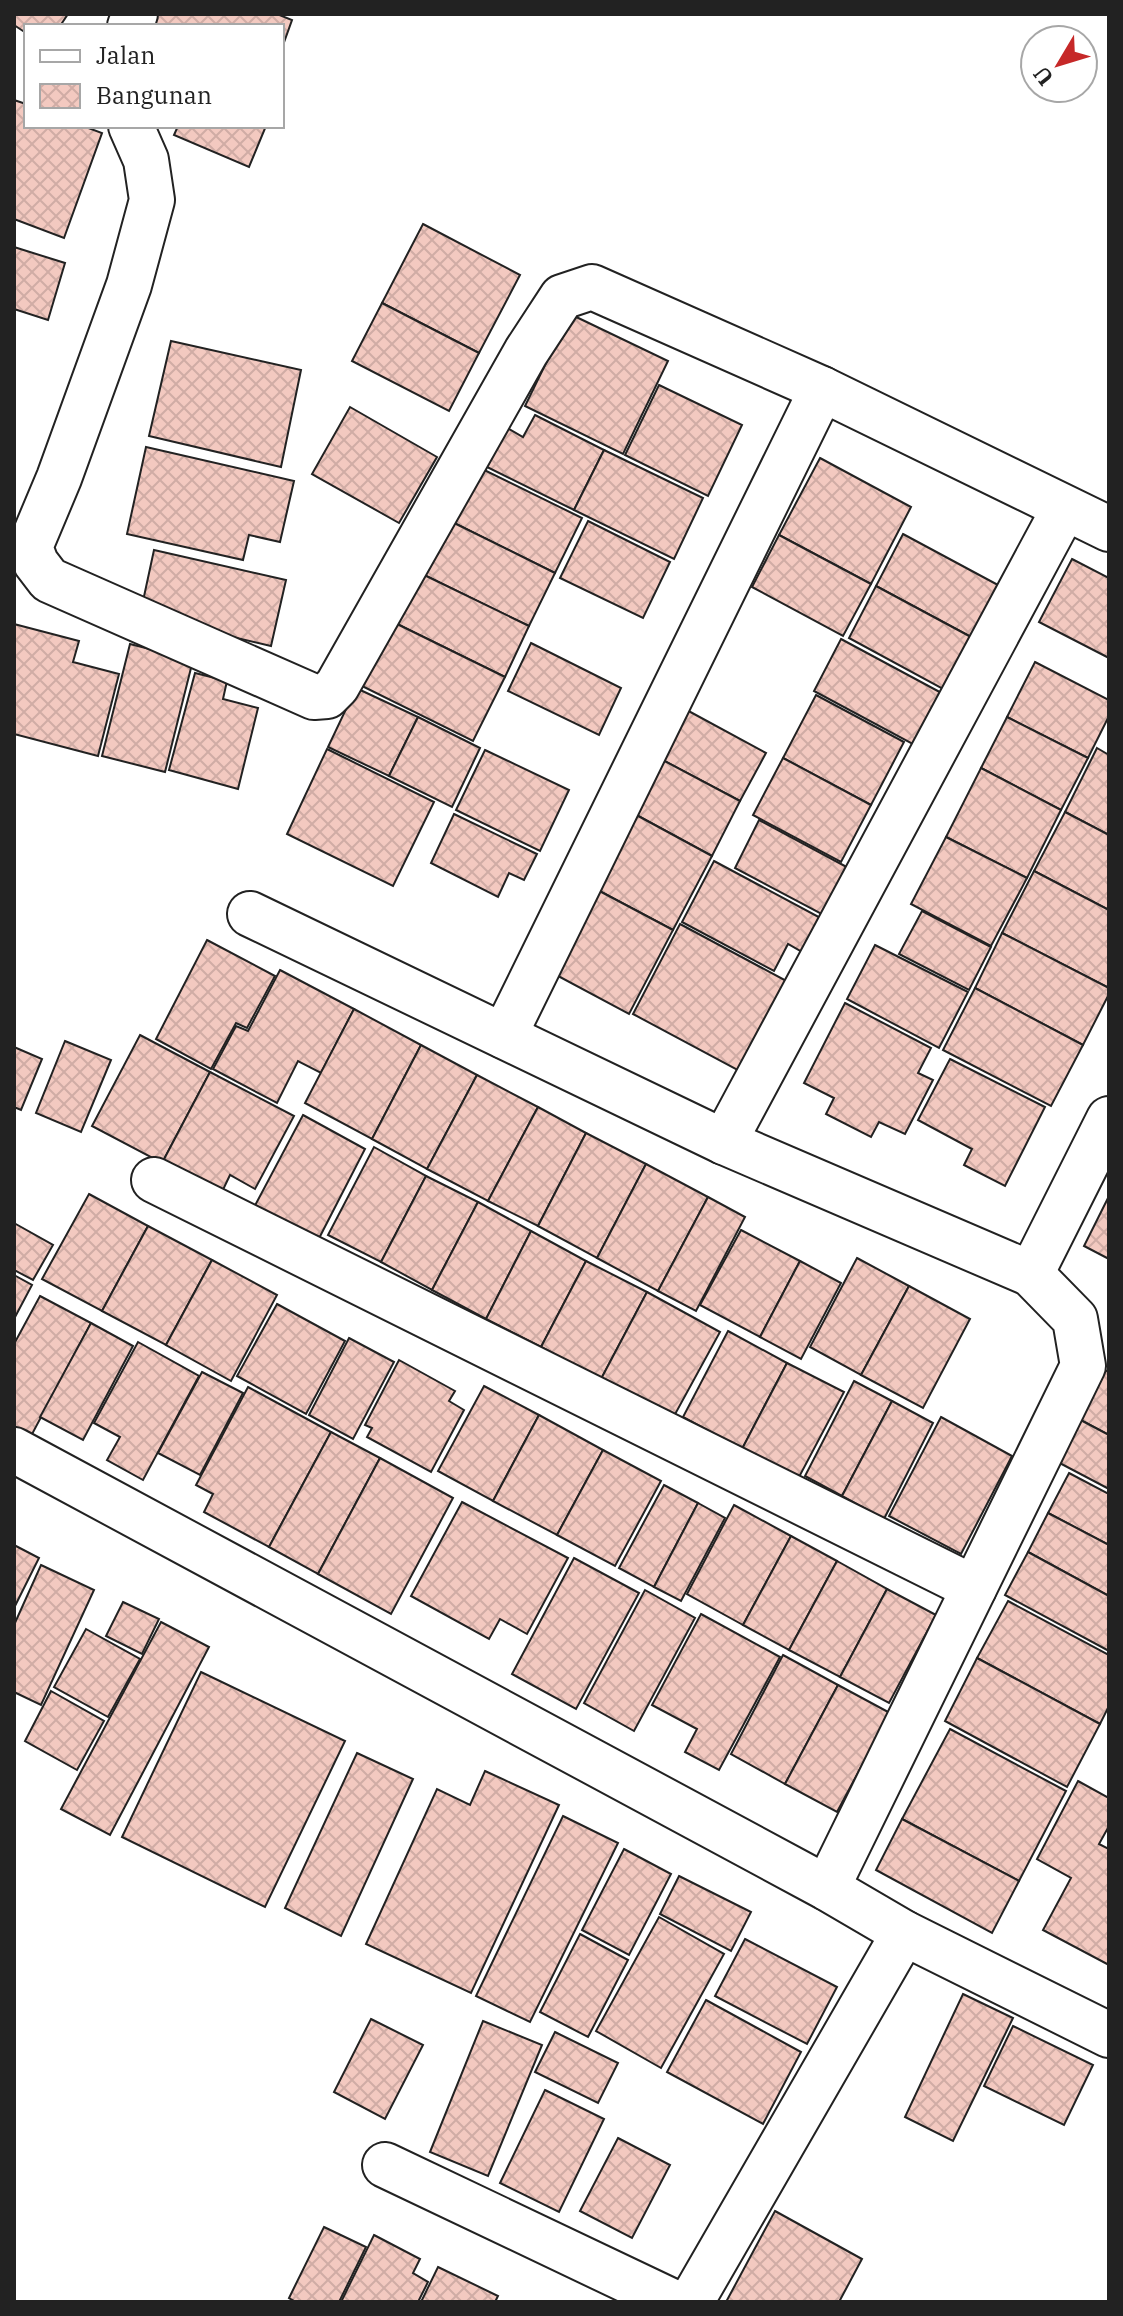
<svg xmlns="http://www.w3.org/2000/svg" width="1123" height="2316" font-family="'IBM Plex Serif',serif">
  <defs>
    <pattern id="building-cross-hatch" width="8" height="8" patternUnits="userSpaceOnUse" patternTransform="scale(2)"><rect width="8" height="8" fill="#f3c9c0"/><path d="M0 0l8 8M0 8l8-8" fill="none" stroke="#d0aca5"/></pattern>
  </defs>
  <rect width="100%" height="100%" fill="#fff"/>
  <g fill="url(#building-cross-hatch)" stroke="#222" stroke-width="2">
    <path d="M14,14h54l-8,12h-34v7l-12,-8z"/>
    <path d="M151,14h126l15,6 -10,28v-22h-135z"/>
    <path d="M14,100l12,4v22h57l19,7 -38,105 -50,-19z"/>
    <path d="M178,126h88l-17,41 -75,-32z"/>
    <path d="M423,224l97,51 -41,78 -97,-50z"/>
    <path d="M14,247l51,16 -17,57 -34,-11z"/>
    <path d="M382,303l97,50 -30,58 -97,-50z"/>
    <path d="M570,314l98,47 -45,93 -98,-48z"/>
    <path d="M171,341l130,29 -20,97 -132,-31z"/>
    <path d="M659,385l83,40 -34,71 -83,-41z"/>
    <path d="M350,407l87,50 -38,66 -87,-49z"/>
    <path d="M535,415l69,35 -30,60 -89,-44 19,-40 19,11z"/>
    <path d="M146,447l148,34 -14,61 -31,-7 -6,25 -116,-26z"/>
    <path d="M604,450l99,48 -29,61 -100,-49z"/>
    <path d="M820,458l91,49 -40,77 -92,-49z"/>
    <path d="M470,463l112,55 -27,55 -111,-55z"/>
    <path d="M444,518l111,55 -26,53 -111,-54z"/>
    <path d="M588,521l82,41 -27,56 -83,-40z"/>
    <path d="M903,534l95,51 -27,52 -95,-51z"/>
    <path d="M779,535l92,49 -28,52 -91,-49z"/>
    <path d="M154,550l132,30 -15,66 -131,-31z"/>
    <path d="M1072,559l37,19v80l-70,-36z"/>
    <path d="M418,572l111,54 -24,51 -112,-55z"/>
    <path d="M876,586l95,51 -28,52 -94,-51z"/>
    <path d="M393,622l112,55 -32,64 -111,-55z"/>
    <path d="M14,624l65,17 -6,21 46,12 -21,82 -84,-22z"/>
    <path d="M841,639l108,58 -27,52 -108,-58z"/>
    <path d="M531,643l90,45 -22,47 -91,-44z"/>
    <path d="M130,644l63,16 -28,112 -63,-16z"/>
    <path d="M1035,662l74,38v16l-21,42 -81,-41z"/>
    <path d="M195,673l32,8 -4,18 35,9 -20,81 -69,-19z"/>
    <path d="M356,688l62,29 -29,59 -61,-29z"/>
    <path d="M816,695l88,47 -33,63 -88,-47z"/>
    <path d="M683,708l83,45 -26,48 -83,-44z"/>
    <path d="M418,717l62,31 -28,59 -63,-31z"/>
    <path d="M1007,717l81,41 -27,52 -80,-42z"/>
    <path d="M1097,748l12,7v80l-44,-23z"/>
    <path d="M327,749l107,53 -41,84 -106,-52z"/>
    <path d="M485,750l84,40 -29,61 -84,-41z"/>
    <path d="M657,757l83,44 -28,55 -83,-45z"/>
    <path d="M783,758l88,47 -30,57 -88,-47z"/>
    <path d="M981,768l80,42 -34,68 -81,-41z"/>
    <path d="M629,811l83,45 -39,74 -83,-44z"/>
    <path d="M1065,812l44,23v75l-75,-39z"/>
    <path d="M454,814l83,40 -13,26 -15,-7 -11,24 -67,-34z"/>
    <path d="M759,820l97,52 -25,47 -96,-51z"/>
    <path d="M946,837l81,41 -36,68 -80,-42z"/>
    <path d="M714,861l114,61 -17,35 -23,-13 -14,27 -92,-49z"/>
    <path d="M1034,871l75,39v78l-107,-55z"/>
    <path d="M590,886l83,44 -44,84 -84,-45z"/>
    <path d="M922,911l69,36 -22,43 -70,-36z"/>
    <path d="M680,924l112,60 -47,90 -112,-60z"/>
    <path d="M1002,933l107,55v6l-26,51 -108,-57z"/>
    <path d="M207,940l68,36 -28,52 -11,-5 -25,46 -55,-30z"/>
    <path d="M875,945l93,47 -29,56 -92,-49z"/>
    <path d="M280,970l74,39 -33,64 -23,-12 -21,42 -64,-34 23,-43 12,5z"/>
    <path d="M975,988l108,57 -32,61 -108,-56z"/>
    <path d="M845,1003l86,45 -13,25 15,7 -28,54 -26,-12 -8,15 -45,-23 8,-16 -30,-15z"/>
    <path d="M354,1009l67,36 -49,94 -67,-36z"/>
    <path d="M140,1035l70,37 -48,91 -70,-37z"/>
    <path d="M65,1041l46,19 -30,72 -45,-19z"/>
    <path d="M421,1045l56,30 -50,94 -55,-30z"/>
    <path d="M14,1047l28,12 -21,51 -7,-3z"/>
    <path d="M950,1059l95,48 -40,79 -41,-21 8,-16 -54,-29z"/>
    <path d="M210,1072l84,44 -39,73 -25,-14 -9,19 -59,-31z"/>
    <path d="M477,1075l61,32 -50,94 -61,-32z"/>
    <path d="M538,1107l48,26 -48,93 -50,-25z"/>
    <path d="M303,1115l62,34 -51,99 -63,-35z"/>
    <path d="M586,1133l60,31 -49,94 -59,-32z"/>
    <path d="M374,1147l52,29 -45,86 -53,-27z"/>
    <path d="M646,1164l62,33 -50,94 -61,-33z"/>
    <path d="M426,1176l52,26 -46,88 -51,-28z"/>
    <path d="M89,1194l59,32 -46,85 -60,-32z"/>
    <path d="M1109,1196v63l-25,-13z"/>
    <path d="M708,1197l37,20 -49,94 -38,-20z"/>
    <path d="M478,1202l53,29 -45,88 -54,-29z"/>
    <path d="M14,1223l39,22 -20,35 -19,-10z"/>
    <path d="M148,1226l64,34 -46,85 -64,-34z"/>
    <path d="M741,1230l59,31 -40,76 -60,-32z"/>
    <path d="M531,1231l55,30 -45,86 -55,-28z"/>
    <path d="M857,1258l52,28 -48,89 -51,-28z"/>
    <path d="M212,1260l65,35 -46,86 -65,-36z"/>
    <path d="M586,1261l61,31 -46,87 -60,-32z"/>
    <path d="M800,1261l41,22 -40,76 -41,-22z"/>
    <path d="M14,1275l18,10 -18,34z"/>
    <path d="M909,1286l61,33 -47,89 -62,-33z"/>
    <path d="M647,1292l73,40 -47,86 -72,-39z"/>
    <path d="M40,1296l51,27 -61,115 -16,-9v-85z"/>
    <path d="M277,1304l68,37 -39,73 -69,-38z"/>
    <path d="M91,1323l42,23 -50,94 -43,-23z"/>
    <path d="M728,1331l59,32 -45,86 -59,-32z"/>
    <path d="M349,1338l45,24 -41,77 -44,-24z"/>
    <path d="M138,1342l61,34 -56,104 -36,-20 13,-23 -26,-14z"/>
    <path d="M399,1360l56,31 -6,10 15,9 -33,62 -64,-35 5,-9 -7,-3z"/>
    <path d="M787,1363l57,29 -46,87 -56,-30z"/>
    <path d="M1099,1367l10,5v63l-36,-19z"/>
    <path d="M202,1372l41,21 -43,82 -42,-22z"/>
    <path d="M854,1381l38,20 -50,95 -37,-20z"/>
    <path d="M484,1386l55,29 -46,86 -55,-30z"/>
    <path d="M248,1387l83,45 -62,115 -65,-35 9,-18 -17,-9z"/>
    <path d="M892,1401l41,22 -49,96 -42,-23z"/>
    <path d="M539,1415l64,35 -46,85 -64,-34z"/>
    <path d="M1073,1416l36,19v54l-57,-30z"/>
    <path d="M941,1417l71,39 -51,98 -72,-38z"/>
    <path d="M331,1432l49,26 -62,116 -49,-27z"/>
    <path d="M603,1450l58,31 -46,85 -58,-31z"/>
    <path d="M380,1458l73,40 -62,116 -73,-40z"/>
    <path d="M1069,1473l40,21v51l-61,-32z"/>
    <path d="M664,1485l34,18 -44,84 -35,-19z"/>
    <path d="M462,1502l106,56 -41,76 -27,-15 -11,20 -78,-43z"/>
    <path d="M698,1503l27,15 -44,83 -27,-14z"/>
    <path d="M734,1505l57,31 -48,89 -56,-31z"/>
    <path d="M1048,1513l61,32v51l-81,-44z"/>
    <path d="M791,1536l46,25 -48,89 -46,-25z"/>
    <path d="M14,1545l25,13 -25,50z"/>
    <path d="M1028,1552l81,44v55l-104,-56z"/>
    <path d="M574,1558l65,35 -63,116 -64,-35z"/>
    <path d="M837,1561l50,28 -47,88 -51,-27z"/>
    <path d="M41,1565l53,25 -53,115 -27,-13v-67z"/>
    <path d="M887,1589l49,26 -47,88 -49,-26z"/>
    <path d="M645,1590l50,28 -61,113 -50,-28z"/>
    <path d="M1008,1601l101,54v51l-9,18 -123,-66z"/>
    <path d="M123,1602l36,17 -17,35 -36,-18z"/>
    <path d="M701,1614l79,43 -61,113 -34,-18 12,-23 -45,-24z"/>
    <path d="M161,1622l48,25 -99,188 -49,-26z"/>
    <path d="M86,1629l54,30 -32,58 -54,-30z"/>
    <path d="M783,1655l55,30 -53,99 -54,-30z"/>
    <path d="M977,1658l123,66 -33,63 -122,-66z"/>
    <path d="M201,1672l144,69 -80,166 -143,-70z"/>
    <path d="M838,1685l52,28 -53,99 -52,-28z"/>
    <path d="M51,1691l53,30 -27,49 -52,-29z"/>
    <path d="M950,1729l116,62 -47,90 -117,-62z"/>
    <path d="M357,1753l56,26 -72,157 -56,-28z"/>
    <path d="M485,1771l74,34 -88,188 -105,-49 71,-155 33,16z"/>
    <path d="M1078,1781l31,17v28l-10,18 10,5v116l-66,-35 28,-52 -34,-19z"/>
    <path d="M563,1816l55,27 -88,179 -54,-26z"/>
    <path d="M902,1819l117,62 -27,52 -116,-63z"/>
    <path d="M624,1849l47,25 -42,81 -47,-25z"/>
    <path d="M679,1876l72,36 -20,39 -71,-37z"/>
    <path d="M659,1917l65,37 -63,114 -65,-37z"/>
    <path d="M580,1934l48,26 -40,77 -48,-25z"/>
    <path d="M745,1939l92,48 -30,57 -92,-48z"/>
    <path d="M963,1994l50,24 -60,123 -48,-24z"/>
    <path d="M706,2000l95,52 -38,72 -96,-52z"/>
    <path d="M371,2019l52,26 -38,74 -51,-27z"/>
    <path d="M483,2021l59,24 -54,131 -58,-24z"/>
    <path d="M1013,2026l80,39 -29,60 -80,-39z"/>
    <path d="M555,2032l63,31 -20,40 -63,-31z"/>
    <path d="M545,2090l59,29 -45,93 -59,-29z"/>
    <path d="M618,2138l52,27 -38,73 -52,-27z"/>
    <path d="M775,2211l87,48 -23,43h-113z"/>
    <path d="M324,2227l42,20 -27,55h-43l-7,-4z"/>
    <path d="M374,2235l46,24 -7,14 15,9 -10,20h-77z"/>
    <path d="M438,2267l60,29 -3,6h-74z"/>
  </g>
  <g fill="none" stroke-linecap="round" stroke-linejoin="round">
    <defs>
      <g id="street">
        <path d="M130,26l5,-12"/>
        <path d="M131,126l15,34 6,40 -23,85 -70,193 -29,69 6,16 13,17 265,117 13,-1 10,-10 189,-334 36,-55 30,-10 230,102 287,140"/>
        <path d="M250,914l474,228 307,132 44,45 8,47 -256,522"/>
        <path d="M504,1036l318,-647"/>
        <path d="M724,1142l340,-633"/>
        <path d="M154,1180l820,408"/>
        <path d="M1031,1274l78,-155"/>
        <path d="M14,1450l813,438 77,45 205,102"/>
        <path d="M385,2165l288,137"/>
        <path d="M691,2302l213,-369"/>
      </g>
    </defs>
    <use href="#street" stroke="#222" stroke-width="48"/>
    <use href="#street" stroke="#fff" stroke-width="44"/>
  </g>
  <rect width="1123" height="2316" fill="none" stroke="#222222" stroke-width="32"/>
  <rect x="24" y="24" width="260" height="104" fill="#ffffff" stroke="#a7a7a7" stroke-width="2"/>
  <rect x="40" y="50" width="40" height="12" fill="#ffffff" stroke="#a7a7a7" stroke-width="2"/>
  <text x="96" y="64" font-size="24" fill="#222222">Jalan</text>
  <rect x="40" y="84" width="40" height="24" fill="url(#building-cross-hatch)" stroke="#a7a7a7" stroke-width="2"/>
  <text x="96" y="104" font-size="24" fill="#222222">Bangunan</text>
  <g transform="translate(1059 64) rotate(232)"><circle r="38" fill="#ffffff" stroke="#a7a7a7" stroke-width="2"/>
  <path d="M0-6L14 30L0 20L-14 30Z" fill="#c62828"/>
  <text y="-12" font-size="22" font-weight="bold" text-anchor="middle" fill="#222222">U</text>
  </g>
</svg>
